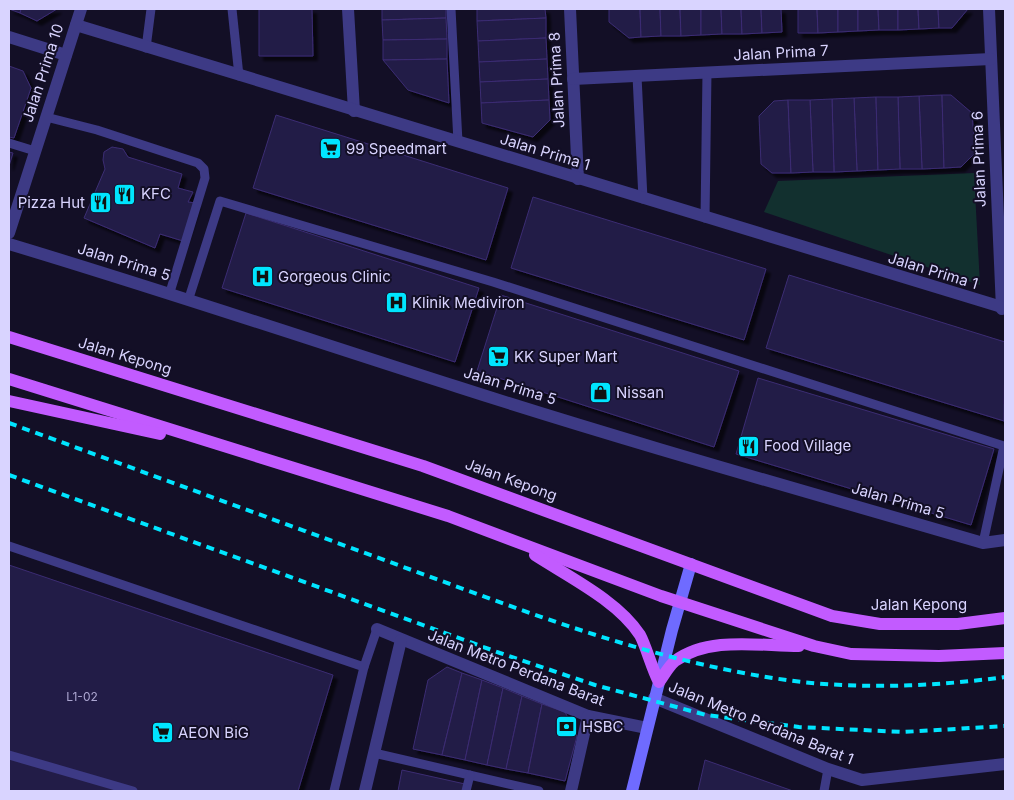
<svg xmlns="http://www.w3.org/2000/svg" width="1014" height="800" font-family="Inter,sans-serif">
  <defs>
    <filter id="shadow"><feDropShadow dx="4.5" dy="4.5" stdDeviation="1" flood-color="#0009"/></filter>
  </defs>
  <rect width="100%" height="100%" fill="#130f26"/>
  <path fill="#12302f" d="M974,173l6,112 -216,-73 14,-31z"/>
  <g fill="#241b47" stroke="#3b2d73" filter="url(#shadow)">
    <path d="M9,9h12l-1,4z"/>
    <path d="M21,9h36l-20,12 -17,-8z"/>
    <path d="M259,9h53l1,47h-54z"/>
    <path d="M382,9h64v9l-64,2z"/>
    <path d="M477,9h68l1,9 -69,3z"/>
    <path d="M609,9h31l1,28 -12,1 -20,-16z"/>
    <path d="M640,9h20l1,27 -20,1z"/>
    <path d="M660,9h20l1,27h-20z"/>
    <path d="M680,9h21v26l-20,1z"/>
    <path d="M701,9h20l1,25 -21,1z"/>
    <path d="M721,9h20l1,25h-20z"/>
    <path d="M741,9h20l1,24 -20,1z"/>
    <path d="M761,9h20l1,23 -20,1z"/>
    <path d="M798,9h19l1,24h-20z"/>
    <path d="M817,9h21v23l-20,1z"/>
    <path d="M838,9h20v22l-20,1z"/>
    <path d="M858,9h20l1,21 -21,1z"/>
    <path d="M878,9h20v21h-19z"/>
    <path d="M898,9h20l1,20 -21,1z"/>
    <path d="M918,9h20l1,19 -20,1z"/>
    <path d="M938,9h30l-16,19h-13z"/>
    <path d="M446,18l1,21 -64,1 -1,-20z"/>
    <path d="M546,18v20l-68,3 -1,-20z"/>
    <path d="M546,38l1,21 -68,3 -1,-21z"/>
    <path d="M447,39v20l-64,1v-20z"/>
    <path d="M447,59l2,44 -41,-13 -25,-30z"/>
    <path d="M547,59l1,20 -68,3 -1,-20z"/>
    <path d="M9,66l14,5 8,17 -17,50 -5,-1z"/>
    <path d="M548,79l1,21 -68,3 -1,-21z"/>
    <path d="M942,95l2,73 -22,1 -3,-73z"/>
    <path d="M942,95h9l21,18 3,40 -14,14 -17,1z"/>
    <path d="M919,96l3,73h-22l-2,-72z"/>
    <path d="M876,97l2,73 -21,1 -3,-73z"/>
    <path d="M876,97h22l2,72 -22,1z"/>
    <path d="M854,98l3,73 -23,1 -2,-73z"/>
    <path d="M832,99l2,73h-21l-3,-72z"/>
    <path d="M549,100l1,20 -17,17 -51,-14 -1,-20z"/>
    <path d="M788,100l3,73h-19l-11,-9 -2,-48 15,-15z"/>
    <path d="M788,100h22l3,72 -22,1z"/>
    <path d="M276,115l232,73 -22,72 -233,-72z"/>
    <path d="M112,147l11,2 5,8 54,17 -4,14 15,4 -5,10 8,1 -13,38 -23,-7 -5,14 -71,-30 21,-49 -2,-9 1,-8z"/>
    <path d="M9,152l4,1 -4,13z"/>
    <path d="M533,197l233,72 -22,71 -233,-72z"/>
    <path d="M246,213l233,75 -24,74 -233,-74z"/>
    <path d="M789,275l216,67 -1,79 -238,-73z"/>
    <path d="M501,295l238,76 -25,76 -237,-76z"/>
    <path d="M758,378l236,71 -23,76 -235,-71z"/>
    <path d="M9,565l324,110 -35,116h-289z"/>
    <path d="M447,667l15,6 -20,82 -29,-6 15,-69z"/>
    <path d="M462,673l20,7 -17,80 -23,-5z"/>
    <path d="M482,680l21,8 -16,77 -22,-5z"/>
    <path d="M503,688l19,8 -16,73 -19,-4z"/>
    <path d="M522,696l20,8 -14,69 -22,-4z"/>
    <path d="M542,704l23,8 12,24 -12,45 -37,-8z"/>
    <path d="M705,760l88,31h-95z"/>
    <path d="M402,770l63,14 -2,7h-65z"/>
  </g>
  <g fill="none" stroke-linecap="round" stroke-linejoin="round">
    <g stroke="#3d3a85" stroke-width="9">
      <path d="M232,9l7,67"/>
      <path d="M451,9l7,133"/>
      <path d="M146,48l5,-39"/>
      <path d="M637,76l6,123"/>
      <path d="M46,117l51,13 101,33 6,6 1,9 -35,114"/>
      <path d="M9,143l26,8"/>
      <path d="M705,218l2,-146"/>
      <path d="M189,298l31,-97 273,81 511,164 -21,97"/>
      <path d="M9,546l355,121"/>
      <path d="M374,753l165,38"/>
      <path d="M9,755l124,36"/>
      <path d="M334,791l30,-124 13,-38"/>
      <path d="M466,791l4,-16"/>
      <path d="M824,791l4,-22"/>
    </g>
    <g stroke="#3d3a85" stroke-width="12">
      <path d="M348,9l6,102"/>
      <path d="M570,9l8,170"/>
      <path d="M989,9l13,300"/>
      <path d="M76,25l929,283"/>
      <path d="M9,37l57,18"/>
      <path d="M573,79l418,-20"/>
      <path d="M9,233l72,-224"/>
      <path d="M9,244c150,45 299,95 449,143 174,56 350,105 525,156l22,-3"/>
      <path d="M377,629l211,87 59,12"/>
      <path d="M654,698l174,71 34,11 143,-16"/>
      <path d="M365,791l36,-151"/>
      <path d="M571,791l17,-75"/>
    </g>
    <path stroke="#6f6bff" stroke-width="12" d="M632,791l40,-161 19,-66"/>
    <g stroke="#c25bff" stroke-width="12">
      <path d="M9,337l414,129 409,150 48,8h78l47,-6"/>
      <path d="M9,379l439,137 213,80 153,50 37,8 88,2 66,-3"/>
      <path d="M9,401l151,33"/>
      <path d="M535,555c34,22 83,46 105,80 6,11 12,34 19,47 5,-7 10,-16 16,-21 34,-25 84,-15 124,-15"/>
    </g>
    <g stroke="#00e5ff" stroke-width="4" stroke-dasharray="8 6" stroke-linecap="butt">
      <path d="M9,423c126,46 252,92 378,138 135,49 271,104 415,121 66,7 137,4 203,-5"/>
      <path d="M9,475l491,178 95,32 111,30 93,12 104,5 102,-6"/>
    </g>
  </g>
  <defs>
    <symbol id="supermarket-square" viewBox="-11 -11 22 22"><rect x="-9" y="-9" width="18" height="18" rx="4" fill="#00e5ff" stroke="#130f26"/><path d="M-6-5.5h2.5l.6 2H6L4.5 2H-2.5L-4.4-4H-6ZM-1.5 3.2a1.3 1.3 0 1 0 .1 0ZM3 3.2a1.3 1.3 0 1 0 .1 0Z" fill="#111"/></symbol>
    <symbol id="restaurant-square" viewBox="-11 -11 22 22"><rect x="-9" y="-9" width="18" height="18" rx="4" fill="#00e5ff" stroke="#130f26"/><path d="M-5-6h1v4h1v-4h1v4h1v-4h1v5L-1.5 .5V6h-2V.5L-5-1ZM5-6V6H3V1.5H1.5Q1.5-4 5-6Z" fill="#111"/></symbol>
    <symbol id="hospital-square" viewBox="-11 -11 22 22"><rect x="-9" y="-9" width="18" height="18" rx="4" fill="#00e5ff" stroke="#130f26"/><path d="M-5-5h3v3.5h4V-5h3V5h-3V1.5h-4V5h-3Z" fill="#111"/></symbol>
    <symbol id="shop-square" viewBox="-11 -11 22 22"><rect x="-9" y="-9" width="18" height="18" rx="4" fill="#00e5ff" stroke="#130f26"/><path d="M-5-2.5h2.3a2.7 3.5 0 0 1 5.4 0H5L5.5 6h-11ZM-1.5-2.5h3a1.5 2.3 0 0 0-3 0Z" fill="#111"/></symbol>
    <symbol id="bank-square" viewBox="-11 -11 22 22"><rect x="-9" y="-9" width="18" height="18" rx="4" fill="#00e5ff" stroke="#130f26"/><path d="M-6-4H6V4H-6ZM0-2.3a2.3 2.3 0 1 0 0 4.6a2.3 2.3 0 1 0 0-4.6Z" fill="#111"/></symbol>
  </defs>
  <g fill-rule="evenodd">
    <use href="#supermarket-square" x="318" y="136" width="25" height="25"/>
    <use href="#restaurant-square" x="112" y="182" width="25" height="25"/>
    <use href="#restaurant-square" x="88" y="190" width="25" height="25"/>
    <use href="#hospital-square" x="250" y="264" width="25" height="25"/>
    <use href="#hospital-square" x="384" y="290" width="25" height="25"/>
    <use href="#supermarket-square" x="486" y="344" width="25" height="25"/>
    <use href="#shop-square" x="588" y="380" width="25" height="25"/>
    <use href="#restaurant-square" x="736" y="434" width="25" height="25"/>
    <use href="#bank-square" x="554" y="714" width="25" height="25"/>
    <use href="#supermarket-square" x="150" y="720" width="25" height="25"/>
  </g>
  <g text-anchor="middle" stroke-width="4" stroke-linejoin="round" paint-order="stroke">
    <g font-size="12" fill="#aca6d1">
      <text x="82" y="701">L1-02</text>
    </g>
    <g font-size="15" fill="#d9d4ff" stroke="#130f26">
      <text transform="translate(781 53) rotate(-3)" y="5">Jalan Prima 7</text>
      <text transform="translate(43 73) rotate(-72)" y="5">Jalan Prima 10</text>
      <text transform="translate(557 80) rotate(-93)" y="5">Jalan Prima 8</text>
      <text transform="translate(545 152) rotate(17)" y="5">Jalan Prima 1</text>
      <text transform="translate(979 159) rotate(-92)" y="5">Jalan Prima 6</text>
      <text transform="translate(124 262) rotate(17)" y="5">Jalan Prima 5</text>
      <text transform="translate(933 271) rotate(17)" y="5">Jalan Prima 1</text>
      <text transform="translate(125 356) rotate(17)" y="5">Jalan Kepong</text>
      <text transform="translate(510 386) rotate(17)" y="5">Jalan Prima 5</text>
      <text transform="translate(511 480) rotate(20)" y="5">Jalan Kepong</text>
      <text transform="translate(898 501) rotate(16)" y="5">Jalan Prima 5</text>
      <text x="919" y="610">Jalan Kepong</text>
      <text transform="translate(516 668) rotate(21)" y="5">Jalan Metro Perdana Barat</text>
      <text transform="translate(761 723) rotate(22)" y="5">Jalan Metro Perdana Barat 1</text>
    </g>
    <g font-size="15" fill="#d9d4ff" stroke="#130f26" text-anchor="start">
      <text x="346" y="154">99 Speedmart</text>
      <text x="141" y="199">KFC</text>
      <text x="85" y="208" text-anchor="end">Pizza Hut</text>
      <text x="278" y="282">Gorgeous Clinic</text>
      <text x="412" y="308">Klinik Mediviron</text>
      <text x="514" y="362">KK Super Mart</text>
      <text x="616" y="398">Nissan</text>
      <text x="764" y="451">Food Village</text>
      <text x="582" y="732">HSBC</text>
      <text x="178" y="738">AEON BiG</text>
    </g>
  </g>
  <rect width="1014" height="800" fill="none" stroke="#d9d4ff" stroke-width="20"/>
</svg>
